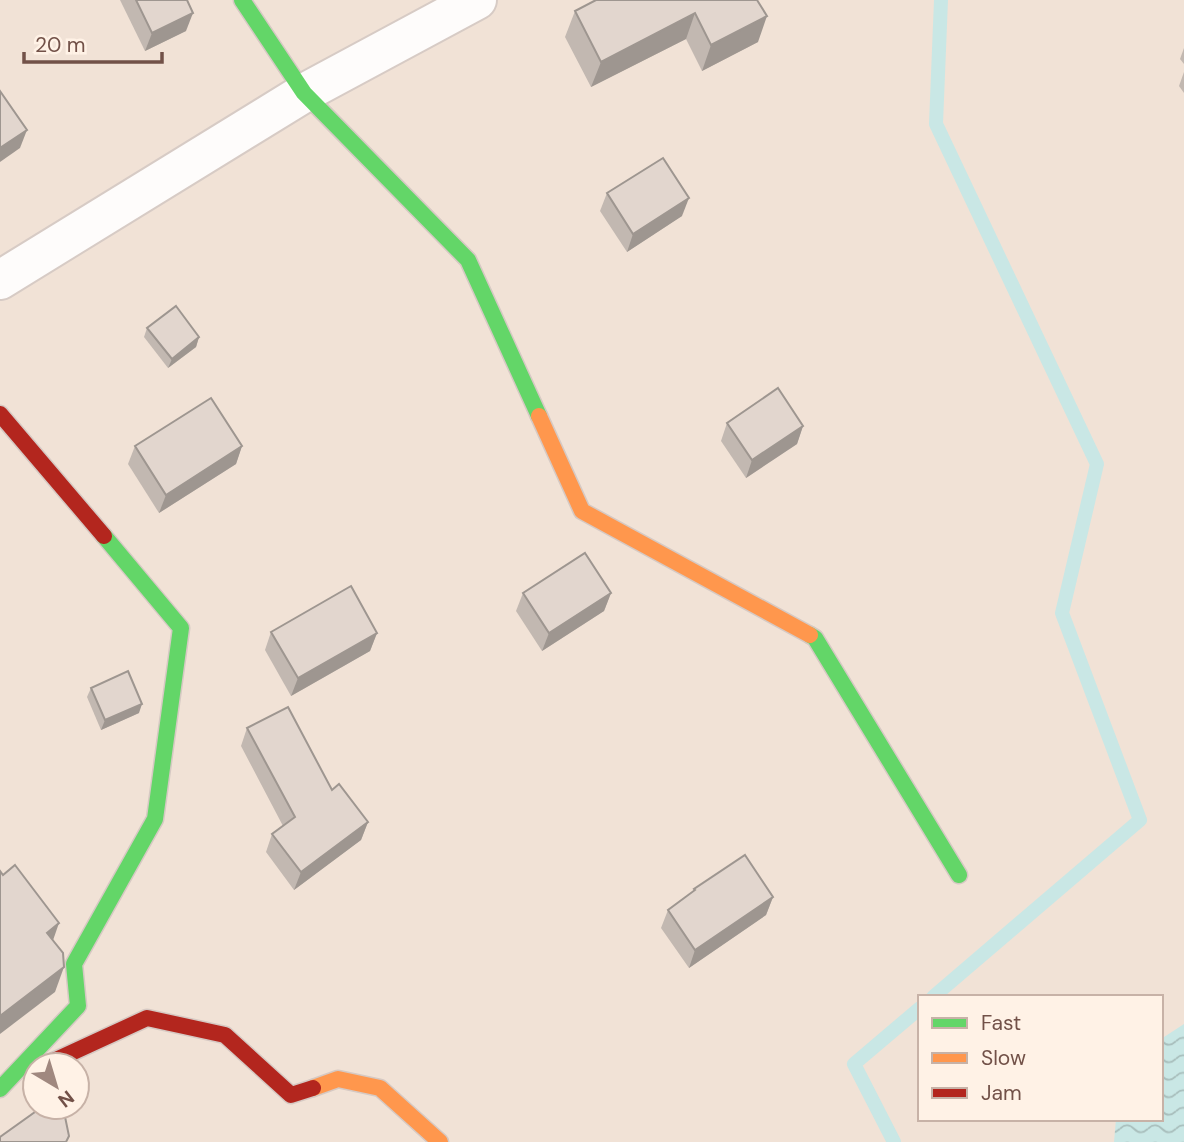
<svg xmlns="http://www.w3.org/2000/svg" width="1184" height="1142" font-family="'DM Sans',sans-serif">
  <defs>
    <pattern id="water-waves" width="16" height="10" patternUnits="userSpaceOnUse" patternTransform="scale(1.75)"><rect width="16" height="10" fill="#c9e7e5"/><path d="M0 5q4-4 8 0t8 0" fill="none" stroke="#a8bebc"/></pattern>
  </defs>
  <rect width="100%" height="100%" fill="#f6eee6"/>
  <path fill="#f1e2d6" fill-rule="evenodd" d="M0,0h1184v1142h-1184zM920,997h241v122h-241zM35,1065h42v42h-42z"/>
  <path fill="url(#water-waves)" d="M1184,1024v118h-70l2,-23h45v-80z"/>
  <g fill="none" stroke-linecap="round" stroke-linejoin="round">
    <g stroke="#c9e7e5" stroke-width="14">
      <path d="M933,997l207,-177 -78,-207 35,-149 -161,-340 5,-124"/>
      <path d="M894,1142l-40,-78 66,-56"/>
    </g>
    <defs>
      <path id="street" d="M0,280l304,-187 173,-93"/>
      <g id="fast">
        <path d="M242,0l62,93 164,167 71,156"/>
        <path d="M810,635l5,3 144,237"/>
        <path d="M0,1089l78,-83 -4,-42 81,-145 26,-191 -77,-92"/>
      </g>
      <g id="slow">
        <path d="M539,416l43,95 228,124"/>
        <path d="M313,1088l25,-9 42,9 60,54"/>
      </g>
      <g id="jam">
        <path d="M0,414l104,122"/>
        <path d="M45,1065l102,-47 78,17 66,60 22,-7"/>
      </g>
    </defs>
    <use href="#street" stroke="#d7cbc5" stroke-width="42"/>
    <use href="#fast" stroke="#d6c9c3" stroke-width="19"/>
    <use href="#slow" stroke="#d6c9c3" stroke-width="19"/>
    <use href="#jam" stroke="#d6c9c3" stroke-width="19"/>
    <use href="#street" stroke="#fefcfb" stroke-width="38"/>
    <use href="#fast" stroke="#63d668" stroke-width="16"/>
    <use href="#slow" stroke="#ff974d" stroke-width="16"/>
    <use href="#jam" stroke="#b3261e" stroke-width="16"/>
  </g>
  <g fill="#c2b8b1">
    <path d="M120,0h67l-1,31 -41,20z"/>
    <path d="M757,0l1,42 -56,29 -16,-32 -95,48 -26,-50 10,-26z"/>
    <path d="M1184,48v16l-4,-5z"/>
    <path d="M1184,72v21l-5,-7z"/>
    <path d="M607,193l75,23 -55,36 -27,-41z"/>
    <path d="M147,328l52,9 -3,10 -28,21 -24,-31z"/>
    <path d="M727,423l76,3 -6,18 -51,34 -25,-37z"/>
    <path d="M135,446h107l-6,18 -77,49 -31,-49z"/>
    <path d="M523,593h88l-7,18 -62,40 -26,-40z"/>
    <path d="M271,632l106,1 -7,18 -79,45 -26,-46z"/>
    <path d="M91,688l48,25 -38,17 -14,-33z"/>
    <path d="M247,728l85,62 36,32 -7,18 -67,50 -28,-38 6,-18 11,-8 -42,-80z"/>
    <path d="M694,889l79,8 -7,18 -77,53 -28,-40 7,-18 25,-18z"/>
  </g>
  <g fill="#9e9690">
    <path d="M193,13l-7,18 -41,20 7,-18z"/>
    <path d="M695,13l-9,26 -95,48 10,-25z"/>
    <path d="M767,16l-9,26 -56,29 9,-26z"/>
    <path d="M27,130l-7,18 -20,14v-14z"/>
    <path d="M689,198l-7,18 -55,36 6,-18z"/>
    <path d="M199,337l-3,10 -28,21 4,-9z"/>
    <path d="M803,426l-6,18 -51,34 6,-18z"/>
    <path d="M242,446l-6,18 -77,49 7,-18z"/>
    <path d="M611,593l-7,18 -62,40 7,-18z"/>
    <path d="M377,633l-7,18 -79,45 7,-18z"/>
    <path d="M142,704l-3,9 -38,17 4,-10z"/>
    <path d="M368,822l-7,18 -67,50 7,-18z"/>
    <path d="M773,897l-7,18 -77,53 6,-18z"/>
    <path d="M59,923l-9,26 -3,-16z"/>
    <path d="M64,967l-9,25 -55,42v-18z"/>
  </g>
  <g fill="#e2d6ce" stroke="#9e9690" stroke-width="2">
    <path d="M136,0h51l6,13 -41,20z"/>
    <path d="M596,0h161l10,16 -56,29 -16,-32 -94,49 -26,-51z"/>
    <path d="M0,91l27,39 -27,18z"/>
    <path d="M663,158l26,40 -56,36 -26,-41z"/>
    <path d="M176,306l23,31 -27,22 -25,-31z"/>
    <path d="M778,388l25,38 -51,34 -25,-37z"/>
    <path d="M211,398l31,48 -76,49 -31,-49z"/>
    <path d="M585,553l26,40 -62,40 -26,-40z"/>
    <path d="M351,586l26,47 -79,45 -27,-46z"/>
    <path d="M128,671l14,33 -37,16 -14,-32z"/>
    <path d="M288,707l44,83 7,-6 29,38 -67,50 -29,-38 23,-17 -48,-89z"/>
    <path d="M745,855l28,42 -78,53 -27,-40 27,-20 -1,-1z"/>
    <path d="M15,865l44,58 -12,10 16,20 1,14 -64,49v-145l3,4z"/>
    <path d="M42,1107h21l6,29 -3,6h-66v-5z"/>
  </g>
  <rect x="918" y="995" width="245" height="126" fill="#fff2e6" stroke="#c7b2a7" stroke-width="2"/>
  <rect x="932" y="1018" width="35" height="10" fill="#63d668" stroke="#c7b2a7" stroke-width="2"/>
  <text x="981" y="1030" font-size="21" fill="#725148">Fast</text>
  <rect x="932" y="1053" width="35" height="10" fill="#ff974d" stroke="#c7b2a7" stroke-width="2"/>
  <text x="981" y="1065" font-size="21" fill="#725148">Slow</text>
  <rect x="932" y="1088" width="35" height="10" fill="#b3261e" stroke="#c7b2a7" stroke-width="2"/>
  <text x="981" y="1100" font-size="21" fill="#725148">Jam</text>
  <g transform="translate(56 1086) rotate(142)"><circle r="33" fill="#fff2e6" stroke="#c7b2a7" stroke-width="2"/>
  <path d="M0-5L12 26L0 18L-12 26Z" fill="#a0887f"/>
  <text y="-10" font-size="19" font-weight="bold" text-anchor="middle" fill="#725148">N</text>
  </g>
  <path d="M24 52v10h138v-10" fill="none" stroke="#725148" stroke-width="3.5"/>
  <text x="35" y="52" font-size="21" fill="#725148" stroke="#fff2e6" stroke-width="5" paint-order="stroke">20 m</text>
</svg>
